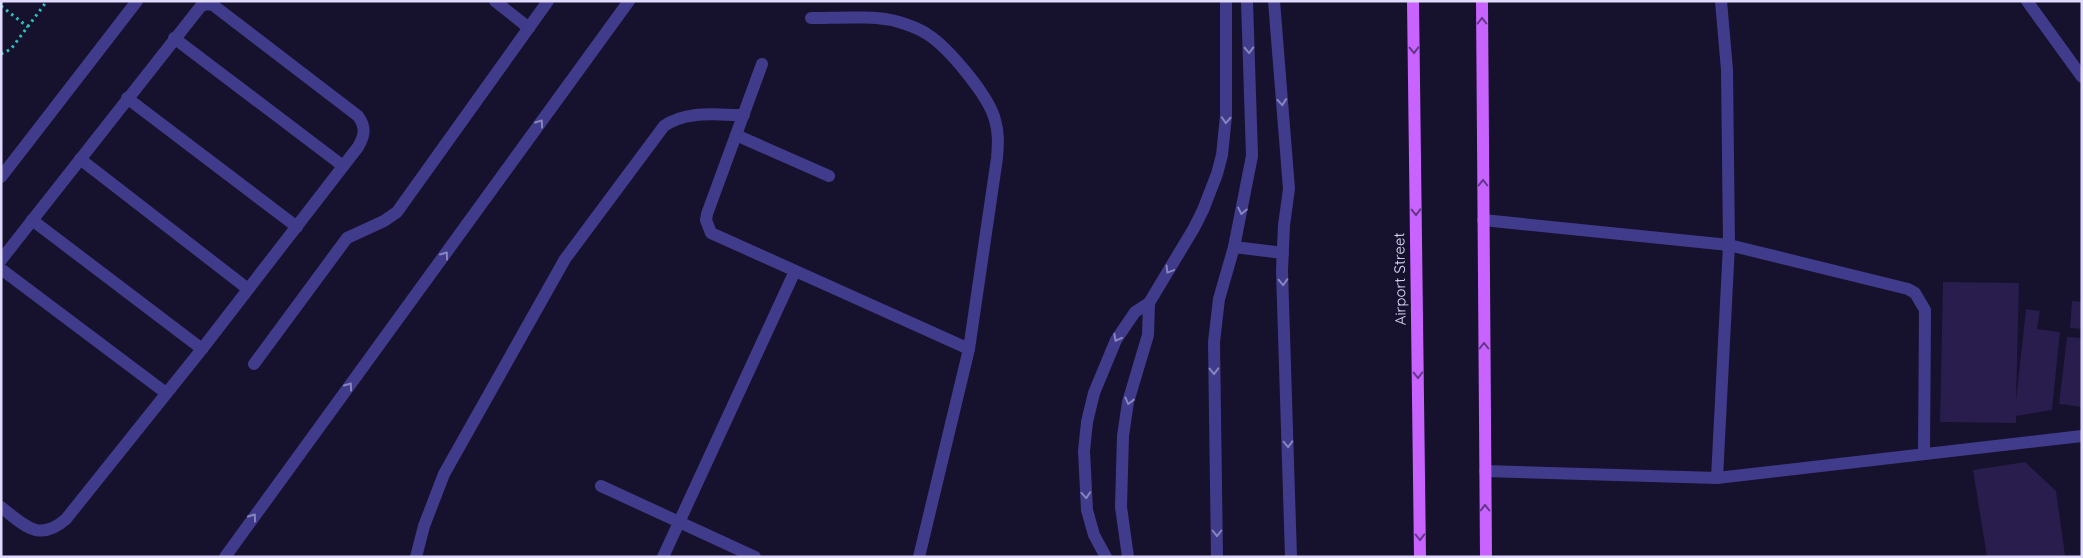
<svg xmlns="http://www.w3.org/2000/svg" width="2083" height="558" font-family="Quicksand,sans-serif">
  <rect width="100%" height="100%" fill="#16112c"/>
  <g fill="#281d4d">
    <path d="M1943,282l76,1 -3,118 10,-92 14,2 -3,18 23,3 -8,78 -36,6v7l-76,-1z"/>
    <path d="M2072,301l10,1v27l-12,-1z"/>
    <path d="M2067,337l15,1v69l-23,-3z"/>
    <path d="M2025,462l31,29 9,64 -12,2h-66l-14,-87z"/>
  </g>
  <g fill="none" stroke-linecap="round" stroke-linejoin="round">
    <g stroke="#2fc0bb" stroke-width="3" stroke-dasharray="2.5 4" stroke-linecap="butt">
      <path d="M1,2l1,-1"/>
      <path d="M1,6l27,21"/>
      <path d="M1,54l10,-5 36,-48"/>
    </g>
    <g stroke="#403c8b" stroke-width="12">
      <path d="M495,1l34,27"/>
      <path d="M1274,1l15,188 -5,36 -2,46 9,286"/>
      <path d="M2027,1l55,76"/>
      <path d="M811,18c26,0 65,-3 88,4 10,3 19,6 28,12 21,13 62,62 68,86 4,13 3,25 2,38l-28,191 -50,208"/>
      <path d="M174,38l169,128"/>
      <path d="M762,64l-55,150 -1,6 5,13 258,116"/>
      <path d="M127,98l170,129"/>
      <path d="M736,135l93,41"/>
      <path d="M80,159l168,130"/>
      <path d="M1,177l136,-176"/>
      <path d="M32,220l170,129"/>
      <path d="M1483,220l246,25 179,44 7,4 10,17 -1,144"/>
      <path d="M1234,247l49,6"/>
      <path d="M1,260l200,-254 6,-2 6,1 145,111c8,11 7,19 0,31l-156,202 -136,170c-27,24 -42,6 -65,-12"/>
      <path d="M1,269l165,124"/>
      <path d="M254,364l93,-126 37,-17 13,-9 151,-211"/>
      <path d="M1485,471l232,7 365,-42"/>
      <path d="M1717,478l12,-233 -2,-175 -6,-69"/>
      <path d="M601,486l154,71"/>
      <path d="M225,557l404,-556"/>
      <path d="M416,557l8,-31 20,-52 121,-215 99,-133c23,-16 52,-11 80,-11"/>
      <path d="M663,557l132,-286"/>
      <path d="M1106,557l-12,-22 -7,-25 -3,-59 3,-29 7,-29 22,-53 19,-28 14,-9 45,-75 9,-18 14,-36 5,-19 4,-39v-115"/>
      <path d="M1128,557l-7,-50 2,-71 5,-34 20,-67 1,-32"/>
      <path d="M1217,557l-3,-215 5,-43 15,-52 18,-91 -5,-155"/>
    </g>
    <g stroke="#c863ff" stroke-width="12">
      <path d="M1413,1l7,556"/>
      <path d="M1482,1l4,556"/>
    </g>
  </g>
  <defs><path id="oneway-chevron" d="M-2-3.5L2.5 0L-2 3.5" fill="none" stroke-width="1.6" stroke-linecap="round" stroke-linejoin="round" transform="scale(1.25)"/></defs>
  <g stroke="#66368b">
    <use href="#oneway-chevron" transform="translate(1482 21) rotate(-90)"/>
    <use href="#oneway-chevron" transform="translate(1414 50) rotate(89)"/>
    <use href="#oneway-chevron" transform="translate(1483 183) rotate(-90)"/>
    <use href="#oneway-chevron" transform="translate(1416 212) rotate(89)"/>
    <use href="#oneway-chevron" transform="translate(1484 346) rotate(-90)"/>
    <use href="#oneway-chevron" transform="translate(1418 375) rotate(89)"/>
    <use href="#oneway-chevron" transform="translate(1485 508) rotate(-90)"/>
    <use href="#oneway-chevron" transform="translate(1420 537) rotate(89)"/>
  </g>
  <g stroke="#8884bf">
    <use href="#oneway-chevron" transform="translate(1249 50) rotate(88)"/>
    <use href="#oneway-chevron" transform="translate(1282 102) rotate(85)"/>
    <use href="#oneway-chevron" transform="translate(1226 120) rotate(93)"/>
    <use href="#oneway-chevron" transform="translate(540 123) rotate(-54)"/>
    <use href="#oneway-chevron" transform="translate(1242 211) rotate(102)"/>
    <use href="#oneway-chevron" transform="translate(445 255) rotate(-54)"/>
    <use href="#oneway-chevron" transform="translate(1169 270) rotate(121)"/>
    <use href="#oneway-chevron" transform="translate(1283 282) rotate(88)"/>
    <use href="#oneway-chevron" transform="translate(1117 338) rotate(118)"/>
    <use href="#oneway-chevron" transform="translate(1214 371) rotate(89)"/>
    <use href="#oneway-chevron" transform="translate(349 386) rotate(-54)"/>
    <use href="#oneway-chevron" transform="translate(1129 401) rotate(104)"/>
    <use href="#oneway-chevron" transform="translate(1288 444) rotate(88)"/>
    <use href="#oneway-chevron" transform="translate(1086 495) rotate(86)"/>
    <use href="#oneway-chevron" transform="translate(253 517) rotate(-54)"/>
    <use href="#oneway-chevron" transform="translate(1217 533) rotate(90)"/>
  </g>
  <g text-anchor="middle" stroke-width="4" stroke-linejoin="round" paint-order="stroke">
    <g font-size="15" fill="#e1dcff" stroke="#16112c">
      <text transform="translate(1400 279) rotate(-91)" y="5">Airport Street</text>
    </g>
  </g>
  <rect width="2083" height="558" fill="none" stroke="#e1dcff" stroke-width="5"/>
</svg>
